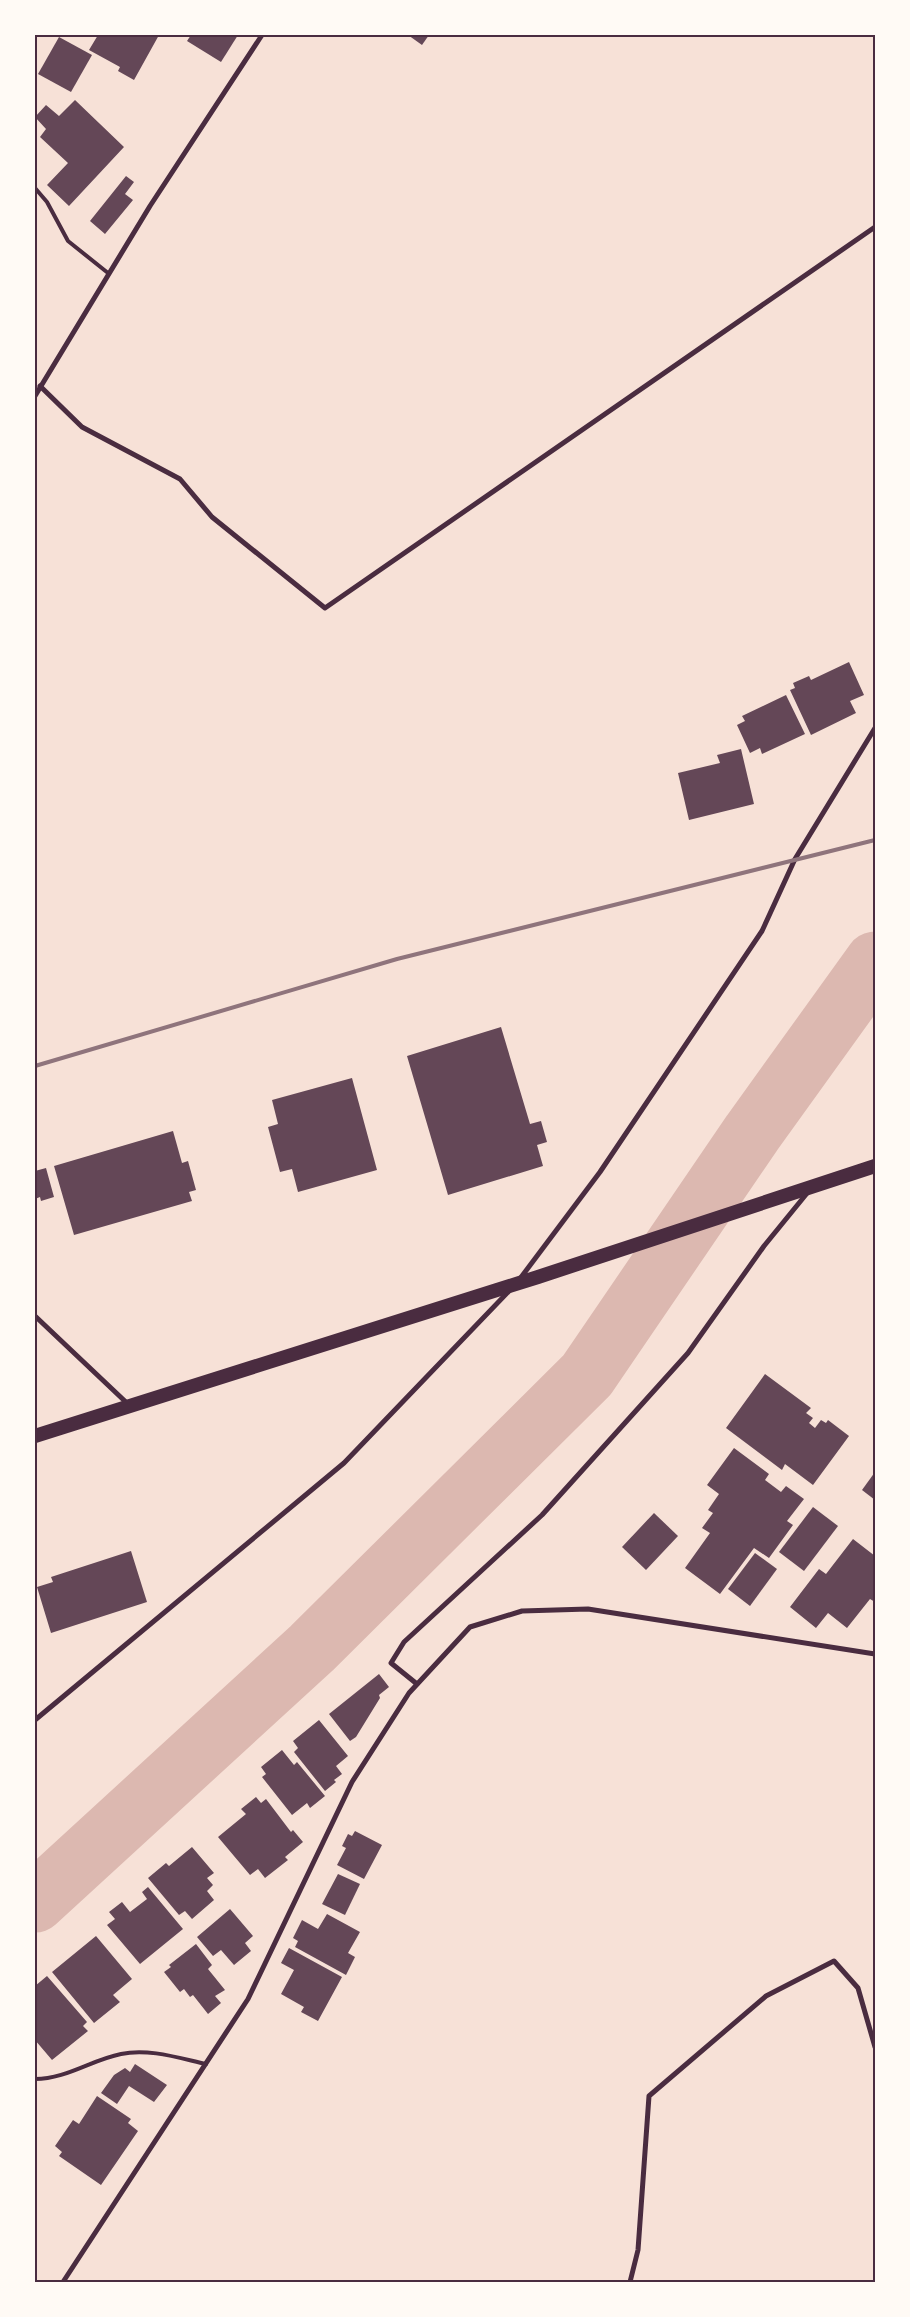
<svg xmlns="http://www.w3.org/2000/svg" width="910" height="2317" font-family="'Libre Baskerville',serif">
  <rect width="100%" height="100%" fill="#f7e1d7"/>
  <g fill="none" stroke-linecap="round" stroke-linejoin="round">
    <path stroke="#dcb8b0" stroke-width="61" d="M35,1902l277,-254 275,-273 165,-242 123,-171"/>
  </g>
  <g fill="#644757">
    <path d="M98,35h61l-25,45 -16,-9 2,-4 -31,-17z"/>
    <path d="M191,35h47l-17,27 -34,-21z"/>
    <path d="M408,35h21l-7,10z"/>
    <path d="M59,37l33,18 -21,37 -33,-18z"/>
    <path d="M75,100l49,47 -55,59 -22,-21 21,-22 -28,-26 6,-8 -11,-12 11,-12 13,11z"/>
    <path d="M126,176l8,6 -9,12 8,6 -28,34 -15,-13z"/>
    <path d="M849,662l15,33 -14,6 6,12 -45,22 -21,-45 5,-2 -2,-5 16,-7 2,4z"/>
    <path d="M786,695l19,39 -43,20 -2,-6 -10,5 -13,-28 8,-4 -3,-5z"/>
    <path d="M741,749l13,55 -65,16 -11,-47 42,-10 -3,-8z"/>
    <path d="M501,1027l29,97 11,-3 6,21 -10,3 6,21 -95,29 -41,-139z"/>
    <path d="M352,1078l25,92 -79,22 -6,-23 -12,3 -12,-45 10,-3 -6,-24z"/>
    <path d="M173,1131l9,32 6,-2 8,29 -7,2 3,9 -118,34 -20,-69z"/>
    <path d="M46,1168l8,29 -13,4 -1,-4 -5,2v-28z"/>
    <path d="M765,1374l46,34 -5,5 7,5 -4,5 6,5 6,-8 5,3 2,-3 21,16 -36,49 -28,-21 -3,6 -56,-42z"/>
    <path d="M734,1448l35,26 -4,6 16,12 5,-6 18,13 -17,22 6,4 -24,33 -15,-10 -34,46 -35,-26 25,-35 -8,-5 11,-15 -5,-3 11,-16 -12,-9z"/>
    <path d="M875,1472v28l-13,-10z"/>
    <path d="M813,1507l25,19 -34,45 -25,-19z"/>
    <path d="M654,1513l24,23 -32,34 -24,-23z"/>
    <path d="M853,1539l22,17v46l-5,-3 -23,29 -19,-15 -12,15 -26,-21 29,-38 7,5z"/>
    <path d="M131,1551l16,51 -96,31 -14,-46 16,-5 -2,-5z"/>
    <path d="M755,1553l22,16 -27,37 -22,-17z"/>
    <path d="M379,1674l10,13 -10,8 1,3 -24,39 -6,4 -21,-27z"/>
    <path d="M319,1720l29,36 -12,10 6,8 -8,6 2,2 -11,9 -31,-39 4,-4 -5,-7z"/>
    <path d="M282,1750l12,15 3,-3 28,34 -15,12 -3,-5 -15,12 -30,-38 4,-3 -5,-7z"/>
    <path d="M256,1797l5,6 5,-4 25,33 2,-2 10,12 -18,15 3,3 -23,18 -7,-9 -8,6 -32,-38 28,-23 -5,-5z"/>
    <path d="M355,1831l27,14 -18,34 -27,-14 9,-17 -4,-2 6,-12 4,2z"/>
    <path d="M192,1847l22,26 -7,5 6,7 -6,6 7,9 -22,19 -7,-8 -6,4 -31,-37 18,-15 3,3z"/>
    <path d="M338,1874l22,10 -15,31 -23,-11z"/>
    <path d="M148,1887l35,42 -43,35 -33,-39 8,-6 -6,-7 13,-10 8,10 17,-13 -5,-7z"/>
    <path d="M230,1909l23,27 -8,7 6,8 -17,14 -13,-15 -8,6 -16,-19z"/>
    <path d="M327,1914l33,18 -12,21 7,4 -9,18 -51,-28 3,-6 -5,-3 9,-18 16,9z"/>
    <path d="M96,1936l36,43 -19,16 7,7 -26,21 -42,-51z"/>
    <path d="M196,1944l16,21 -4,4 17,21 -10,6 6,7 -13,11 -15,-19 -3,2 -6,-8 -4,3 -16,-20 7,-5 -2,-2z"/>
    <path d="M289,1948l53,29 -24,44 -17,-9 3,-5 -23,-13 13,-24 -13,-7z"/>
    <path d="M47,1976l40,46 -4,4 5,5 -36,29 -17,-20v-54z"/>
    <path d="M135,2064l32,21 -13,17 -25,-16 -12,18 -16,-11 13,-18 11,-7 5,4z"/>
    <path d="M97,2096l34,23 -3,4 10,8 -37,54 -42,-29 3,-4 -7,-6 18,-26 6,4z"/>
  </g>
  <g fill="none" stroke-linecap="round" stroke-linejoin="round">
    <g stroke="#4a2c40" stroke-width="4">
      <path d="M35,188l12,14 21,39 40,32"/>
      <path d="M35,2079c31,0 56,-19 86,-25 27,-6 58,4 85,10"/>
    </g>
    <g stroke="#4a2c40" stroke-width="5">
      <path d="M40,386l42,41 98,52 32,38 113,91 550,-381"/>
      <path d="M35,396l115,-190 112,-171"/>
      <path d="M519,1280l81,-108 162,-241 33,-72 80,-131"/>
      <path d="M35,1316l94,89"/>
      <path d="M417,1684l-26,-21 13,-21 138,-127 146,-162 76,-107 44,-54"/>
      <path d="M35,1720l309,-257 166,-173"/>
      <path d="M63,2282l185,-283 104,-217 57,-89 61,-66 52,-16 66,-2 287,45"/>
      <path d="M630,2282l8,-32 11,-154 117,-100 68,-35 24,27 17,59"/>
    </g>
    <path stroke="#4a2c40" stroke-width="14" d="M35,1436l503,-159 337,-111"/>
    <path stroke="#8f747c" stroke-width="4" d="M35,1066l362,-107 478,-119"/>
  </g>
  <rect width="910" height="2317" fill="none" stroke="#fffaf5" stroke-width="72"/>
  <rect x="36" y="36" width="838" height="2245" fill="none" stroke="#4a2c40" stroke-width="2"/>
</svg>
